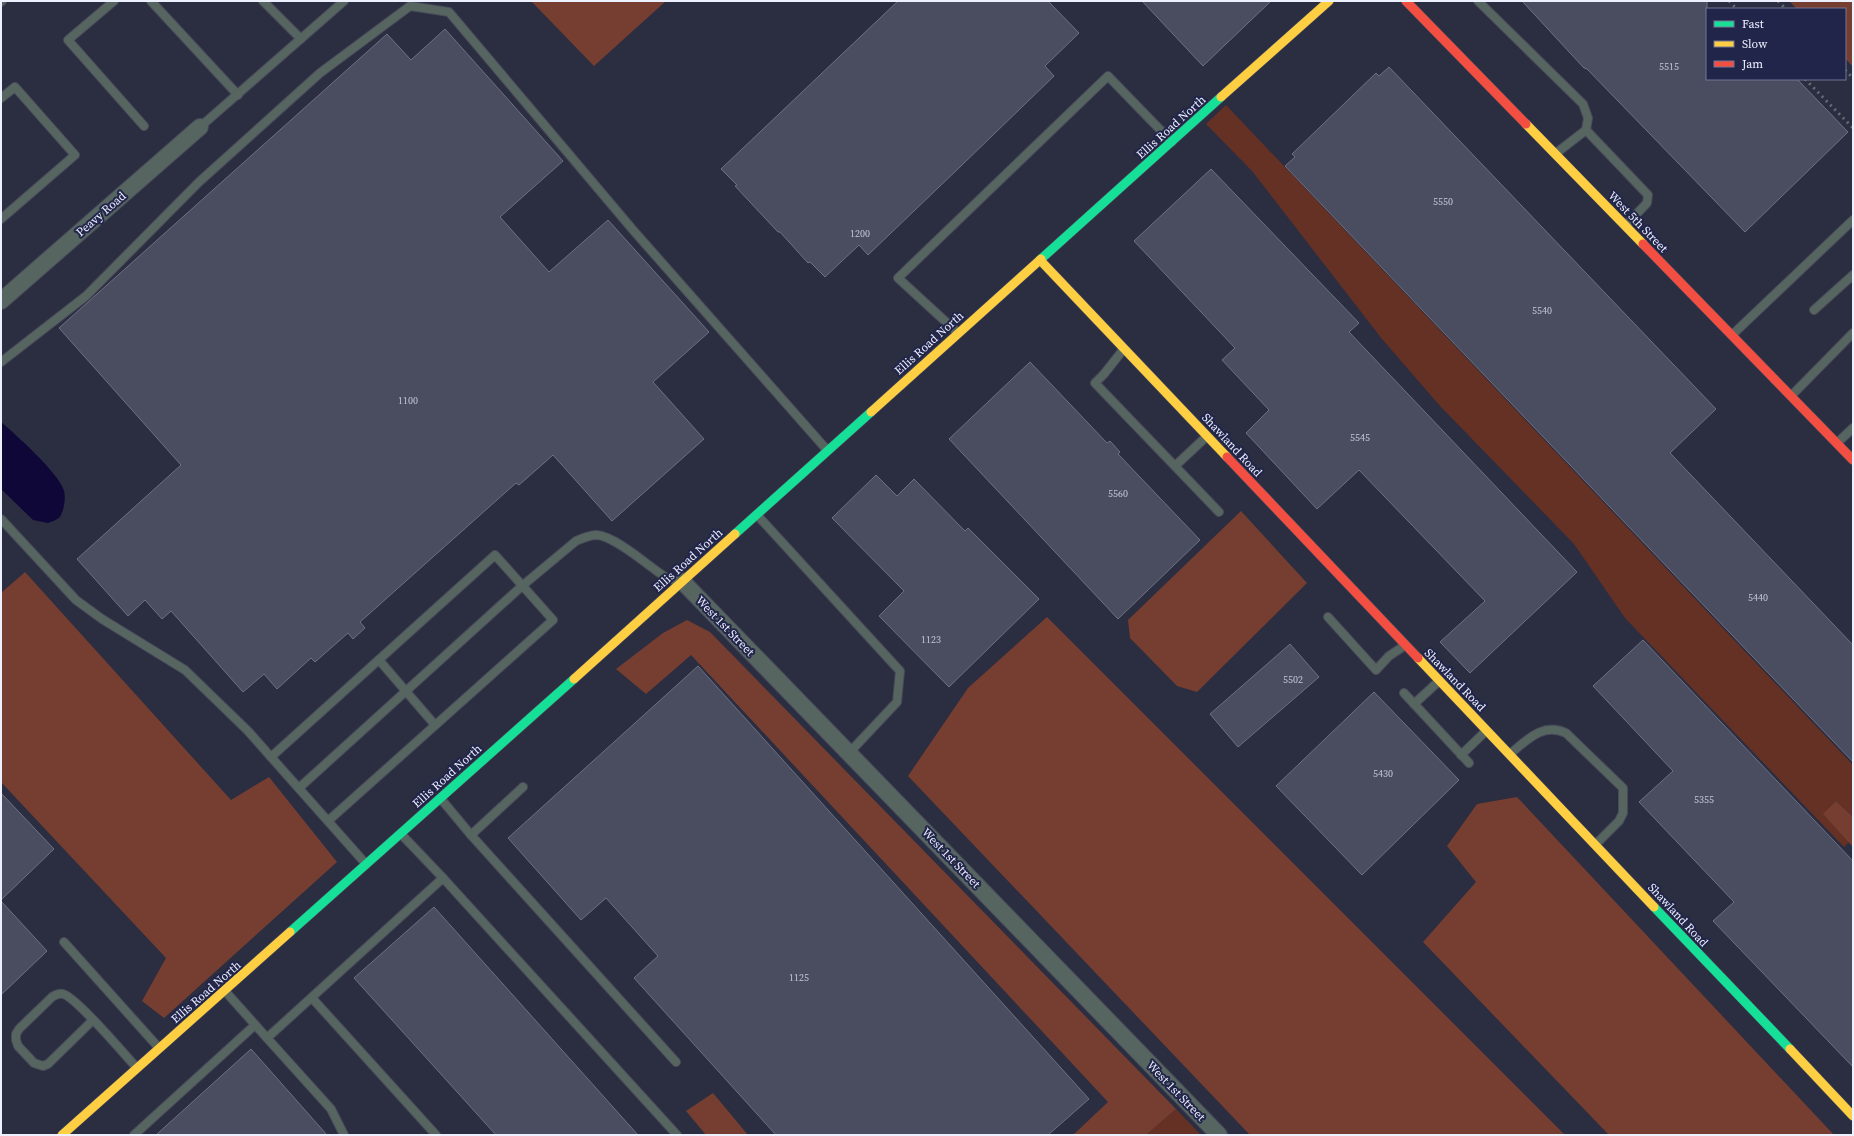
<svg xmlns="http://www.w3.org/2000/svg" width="1854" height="1136" font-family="'Source Serif 4',serif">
  <rect width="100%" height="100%" fill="#2b2d41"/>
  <g fill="#653124">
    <path d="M1226,105l627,660v52l-17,-16 -12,13 25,28 -5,5 -219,-229 -51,-74 -134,-138 -58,-67 -130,-168 -46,-47z"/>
    <path d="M1176,1109l25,26h-55z"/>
  </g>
  <g fill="#763e30">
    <path d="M531,1h135l-72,65z"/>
    <path d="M1789,1h64v66l-8,-9v-49h-48z"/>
    <path d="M1241,511l66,72 -110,109 -20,-6 -47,-48 -2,-18z"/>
    <path d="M25,572l206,228 38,-23 68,85 -173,156 -22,-17 24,-43 -165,-176v-189z"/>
    <path d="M1047,617l518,518h-315l-342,-359 60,-88z"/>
    <path d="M687,620l23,12 466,477 -30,26h-73l35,-33 -417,-447 -45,39 -30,-25 47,-36z"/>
    <path d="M1517,797l317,338h-225l-186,-193 53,-60 -29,-36 30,-42z"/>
    <path d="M1836,801l17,16v30l-30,-33z"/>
    <path d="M713,1093l35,42h-42l-20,-24z"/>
  </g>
  <path fill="#0e0738" d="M1,422c14,12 59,52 63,69 2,7 0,21 -5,27 -3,2 -8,4 -11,5l-15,-3 -32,-31z"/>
  <g fill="#4a4c60" stroke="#6e7182">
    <path d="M898,1h150l31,32 -34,33 9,10 -92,89 -94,90 -9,-10 -34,32 -15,-15 -2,1 -28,-31h-2l-29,-31 -14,-15 2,-1 -16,-16z"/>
    <path d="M1142,1h129l-68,65z"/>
    <path d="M1522,1h185v78h90l51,53 -103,100 -158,-163 -3,-1z"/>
    <path d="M445,29l118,132 -63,56 49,55 59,-52 101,112 -56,50 51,57 -92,82 -59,-66 -34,30 -3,-2 -156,139 5,6 -12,11 -5,-6 -33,29 -4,-4 -34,31 -13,-15 -21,18 -72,-81 -9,8 -17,-19 -17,16 -51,-57 104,-94 -122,-137 328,-294 24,26z"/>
    <path d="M1389,67l327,342 -46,44 183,192v117l-568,-596 10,-9 -3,-3 84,-81 3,3z"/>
    <path d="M1211,169l148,154 -10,9 228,240 -107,101 -30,-31 45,-41 -126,-131 -42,39 -71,-76 23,-23 -47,-50 13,-12 -101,-107z"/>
    <path d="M1030,362l77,81 3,-2 10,11 -2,2 82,86 -82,79 -169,-180z"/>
    <path d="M876,475l21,21 17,-17 51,52 3,-3 71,71 -90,88 -70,-71 25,-25 -72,-73z"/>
    <path d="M1643,640l210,221v206l-140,-146 21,-19 -95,-100 34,-31 -80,-85z"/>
    <path d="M1290,644l29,33 -81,70 -28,-33z"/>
    <path d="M698,666l391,433 -41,36h-272l-142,-157 24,-22 -52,-58 -25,22 -73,-82z"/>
    <path d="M1374,692l85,88 -97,95 -86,-89z"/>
    <path d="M1,793l53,56 -53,51z"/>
    <path d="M1,901l46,50 -46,44z"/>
    <path d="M434,907l204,228h-142l-142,-157z"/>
    <path d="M251,1049l76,86h-171z"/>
  </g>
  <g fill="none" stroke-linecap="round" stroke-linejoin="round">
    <defs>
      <g id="lane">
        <path d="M114,1l-46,39 76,86"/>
        <path d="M151,1l87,94"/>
        <path d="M263,1l38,38"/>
        <path d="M1478,1l105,103 5,14 -2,12"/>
        <path d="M1,2l1,-1"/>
        <path d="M1,98l14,-11 60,68 -74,64"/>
        <path d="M200,127l144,-126"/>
        <path d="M1555,154l31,-24 62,65 -1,8 -21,22"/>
        <path d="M1814,310l39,-35"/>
        <path d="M958,333l-60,-55 210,-202 64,66"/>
        <path d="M1732,335l121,-115"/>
        <path d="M1123,350l-19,24 -9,9 124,129"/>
        <path d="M1,362l85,-66 113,-114 121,-109 90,-67 39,6 184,218 194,220"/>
        <path d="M1791,396l62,-63"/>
        <path d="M1837,443l16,-15"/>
        <path d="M1175,466l31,-29"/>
        <path d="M758,516l142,155 -3,31 -48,51"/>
        <path d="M1,519l75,81 26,19 83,51 63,61 23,26"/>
        <path d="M1328,617l48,53 13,-14 15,-10"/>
        <path d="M379,660l56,65"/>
        <path d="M1404,693l65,70"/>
        <path d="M1414,704l25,-23"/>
        <path d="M1510,754c17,-14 33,-32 56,-21l57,55v25l-4,8 -23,23"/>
        <path d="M1461,755l25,-24"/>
        <path d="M299,788l223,-202 54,-45c7,-3 13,-6 21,-6 15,1 41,22 53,31 10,7 16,14 29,15"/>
        <path d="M441,799l30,36 205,227"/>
        <path d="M328,821l225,-201 -58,-65 -224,202 95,107"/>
        <path d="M402,835l41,43 234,257"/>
        <path d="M471,835l52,-48"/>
        <path d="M64,942l95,106"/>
        <path d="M225,991l42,47 176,-160"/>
        <path d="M312,998l124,137"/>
        <path d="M93,1020l-45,44 -5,2 -9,-3 -16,-17 -2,-6v-6l3,-5 33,-32c3,-2 6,-4 11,-3 13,3 62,61 74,74"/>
        <path d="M267,1038l64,71 13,26"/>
        <path d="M134,1135l121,-110"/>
      </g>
      <g id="street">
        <path d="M1,301l199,-174"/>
        <path d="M682,581l537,554"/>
      </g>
      <g id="fast">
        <path d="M1041,259l180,-162"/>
        <path d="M735,534l136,-122"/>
        <path d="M1654,907l136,142"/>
        <path d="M290,932l284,-253"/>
      </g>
      <g id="slow">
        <path d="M1221,97l108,-96"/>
        <path d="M1526,124l117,120"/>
        <path d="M1040,260l187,197"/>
        <path d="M871,412l170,-153"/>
        <path d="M1418,658l236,249"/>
        <path d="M574,679l161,-145"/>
        <path d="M1790,1049l63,67"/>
        <path d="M62,1135l228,-203"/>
      </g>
      <g id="jam">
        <path d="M1406,1l120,123"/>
        <path d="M1643,244l210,216"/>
        <path d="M1227,457l191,201"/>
      </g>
    </defs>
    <use href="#lane" stroke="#484a5a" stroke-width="10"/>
    <use href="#street" stroke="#484a5a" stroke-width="18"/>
    <use href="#fast" stroke="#484a5a" stroke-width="10"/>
    <use href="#slow" stroke="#484a5a" stroke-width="10"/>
    <use href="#jam" stroke="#484a5a" stroke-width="10"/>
    <use href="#lane" stroke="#566560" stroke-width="8"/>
    <use href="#street" stroke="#566560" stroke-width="16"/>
    <use href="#fast" stroke="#16e098" stroke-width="9"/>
    <use href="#slow" stroke="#ffcf43" stroke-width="9"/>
    <use href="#jam" stroke="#f24e42" stroke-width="9"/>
    <g stroke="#646d70" stroke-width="3" stroke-dasharray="2 4" stroke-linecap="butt">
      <path d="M1729,1l8,8"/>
      <path d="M1778,1l8,8"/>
      <path d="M1845,70l8,8"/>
      <path d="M1805,79l48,49"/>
    </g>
  </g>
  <g text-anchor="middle" stroke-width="4" stroke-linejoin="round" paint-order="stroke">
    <g font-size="10" fill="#c4c7d7">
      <text x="1669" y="70">5515</text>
      <text x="1443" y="205">5550</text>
      <text x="860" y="237">1200</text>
      <text x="1542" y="314">5540</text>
      <text x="408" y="404">1100</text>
      <text x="1360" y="441">5545</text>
      <text x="1118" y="497">5560</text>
      <text x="1758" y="601">5440</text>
      <text x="931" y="643">1123</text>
      <text x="1293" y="683">5502</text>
      <text x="1383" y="777">5430</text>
      <text x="1704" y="803">5355</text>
      <text x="799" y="981">1125</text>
    </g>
    <g font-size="12" fill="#edf0ff" stroke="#22254a">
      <text transform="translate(1171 127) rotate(-42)" y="4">Ellis Road North</text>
      <text transform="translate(101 214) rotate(-41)" y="4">Peavy Road</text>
      <text transform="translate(1638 222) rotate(46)" y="4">West 5th Street</text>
      <text transform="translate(929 343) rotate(-42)" y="4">Ellis Road North</text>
      <text transform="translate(1232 445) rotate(47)" y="4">Shawland Road</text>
      <text transform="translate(688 560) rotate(-42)" y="4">Ellis Road North</text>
      <text transform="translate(725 626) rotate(46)" y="4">West 1st Street</text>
      <text transform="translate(1455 680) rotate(46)" y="4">Shawland Road</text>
      <text transform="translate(447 776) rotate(-42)" y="4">Ellis Road North</text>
      <text transform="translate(951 858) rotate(46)" y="4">West 1st Street</text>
      <text transform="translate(1678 915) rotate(47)" y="4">Shawland Road</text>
      <text transform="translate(206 992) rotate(-41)" y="4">Ellis Road North</text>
      <text transform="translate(1176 1091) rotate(46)" y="4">West 1st Street</text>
    </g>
  </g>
  <rect width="1854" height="1136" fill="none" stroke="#edf0ff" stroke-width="4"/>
  <rect x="1706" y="8" width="140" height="72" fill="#22254a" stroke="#737692"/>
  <rect x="1714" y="21" width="20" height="6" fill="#16e098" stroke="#737692"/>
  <text x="1742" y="28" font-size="12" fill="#edf0ff">Fast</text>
  <rect x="1714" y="41" width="20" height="6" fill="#ffcf43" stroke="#737692"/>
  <text x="1742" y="48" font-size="12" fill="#edf0ff">Slow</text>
  <rect x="1714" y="61" width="20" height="6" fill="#f24e42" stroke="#737692"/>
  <text x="1742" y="68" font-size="12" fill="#edf0ff">Jam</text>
</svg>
